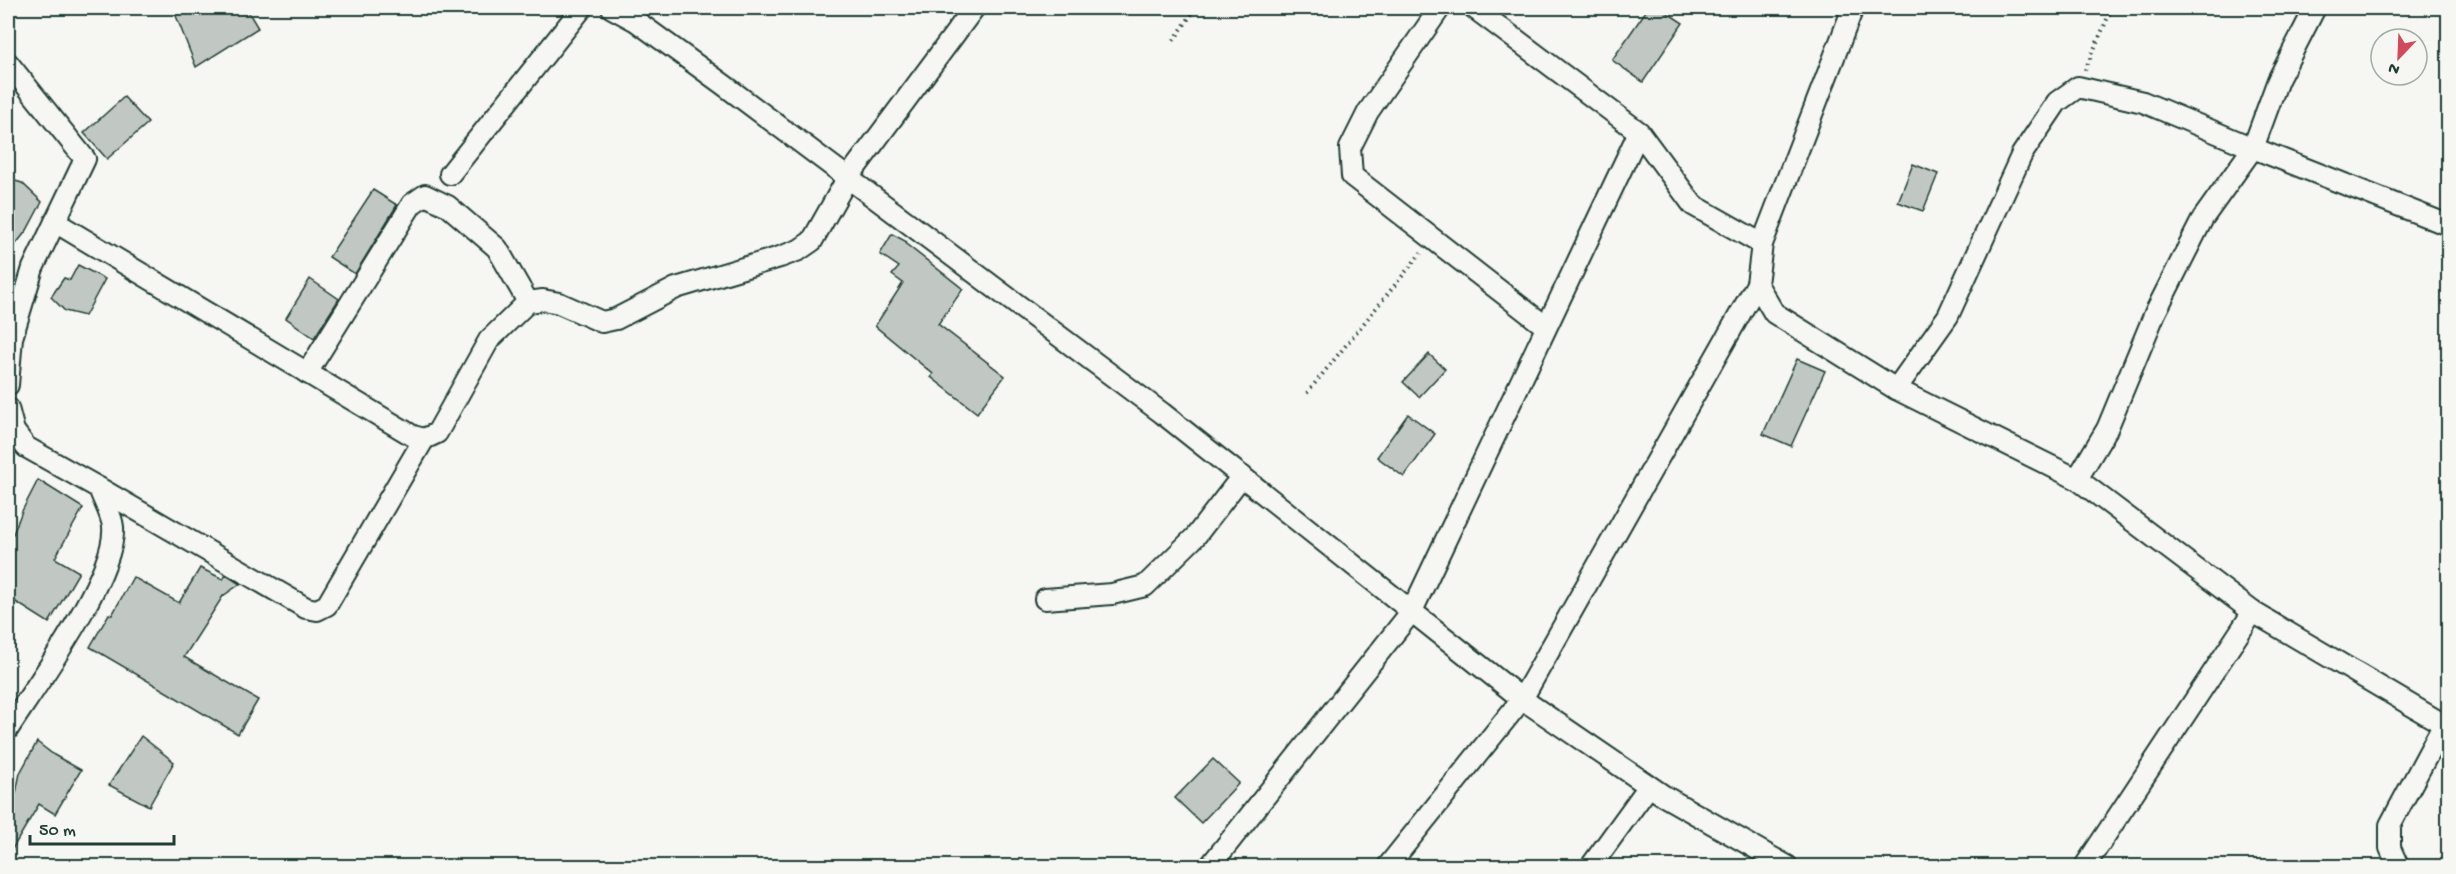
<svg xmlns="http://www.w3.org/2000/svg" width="2456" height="874" font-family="'Gochi Hand',sans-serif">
  <rect width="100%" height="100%" fill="#f6f6f2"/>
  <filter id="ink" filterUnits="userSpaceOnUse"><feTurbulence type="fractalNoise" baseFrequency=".0167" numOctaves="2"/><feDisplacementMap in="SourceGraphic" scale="12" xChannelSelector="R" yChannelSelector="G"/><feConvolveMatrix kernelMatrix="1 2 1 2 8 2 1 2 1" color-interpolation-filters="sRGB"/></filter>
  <g filter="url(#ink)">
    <g fill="#c1c8c3" stroke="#1f3d34" stroke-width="1.5">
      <path d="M173,8h73l12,20 -62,39z"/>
      <path d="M1648,8h12l23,15 -40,59 -31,-22z"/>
      <path d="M124,97l24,26 -41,36 -23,-26z"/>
      <path d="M1913,164l25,10 -15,37 -25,-9z"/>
      <path d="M12,180l10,3 20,19 -15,28 -19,24v-64z"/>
      <path d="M373,190l24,15 -42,69 -26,-17z"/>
      <path d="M892,234l15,8 -1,2 57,45 -25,35 67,52 -28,37 -46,-36 2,-3 -58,-48 28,-43 -11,-8 7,-8 -19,-13z"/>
      <path d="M78,265l27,14 -20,37 -20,-5 -14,-14 13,-19 6,2z"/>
      <path d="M310,279l29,20 -25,39 -28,-20z"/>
      <path d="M1429,354l16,15 -26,28 -16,-15z"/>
      <path d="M1797,359l28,12 -34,75 -28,-12z"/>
      <path d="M1408,414l27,20 -31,43 -27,-20z"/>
      <path d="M38,480l45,28 -28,50 24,14 -30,51 -41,-26v-63h5l9,-23z"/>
      <path d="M200,568l23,11 3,-4 14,9 -17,12 -39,61 74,43 -20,34 -148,-87 19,-33 3,1 21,-38 46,26z"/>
      <path d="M141,736l33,26 -25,44 -40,-21z"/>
      <path d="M37,742l17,13 27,15 -26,44 -16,-10 -31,52v-57l8,-6 4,-20z"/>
      <path d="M1213,759l26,24 -38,40 -26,-25z"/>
    </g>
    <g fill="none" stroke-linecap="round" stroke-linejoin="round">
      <defs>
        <g id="street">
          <path d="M612,8l24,13 88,64 438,328 360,286 142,97 123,70"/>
          <path d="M1440,8l-72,104 -18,36 2,28 193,150"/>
          <path d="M1474,8l165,124 54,73 69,39"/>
          <path d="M1853,8l-91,236 -5,40 17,29 122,76 181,90 176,133 195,115"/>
          <path d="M8,63l77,96 -52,109 -21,70 -4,47"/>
          <path d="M450,174l132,-166"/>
          <path d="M55,222l358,214 11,3 13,-6 52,-93 39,-38 15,-2 16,3 43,19 14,-3 60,-31 104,-31 19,-7 13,-9 35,-62 127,-171"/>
          <path d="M307,373l105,-169 13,-9 23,11 49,42 31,54"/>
          <path d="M1896,389l52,-73 74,-162 35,-52 21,-15 65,15 110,46 25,-68 37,-72"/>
          <path d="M8,408l6,23 12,16 73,41c4,12 13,27 14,39 4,47 -78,160 -105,202"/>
          <path d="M2077,479l30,-50 48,-116 48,-95 50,-70 195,77"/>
          <path d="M99,488l207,120 11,2 10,-5 97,-166"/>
          <path d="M1045,599l67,-5 33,-8 50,-49 47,-61"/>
          <path d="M1210,866l202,-255 227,-479"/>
          <path d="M1388,866l134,-167 235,-415"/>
          <path d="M1591,866l58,-80"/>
          <path d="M2085,866l168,-254"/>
          <path d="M2398,866l-8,-18v-23l54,-101"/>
        </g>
      </defs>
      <use href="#street" stroke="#1f3d34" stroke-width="24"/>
      <g stroke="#1f3d34" stroke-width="4" stroke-dasharray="1.5 4.5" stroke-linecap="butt">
        <path d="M1174,40l22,-32"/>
        <path d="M2085,70l27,-62"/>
        <path d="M1307,393l114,-140"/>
      </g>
      <use href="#street" stroke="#f6f6f2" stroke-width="20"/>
    </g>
  </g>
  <rect width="2456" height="874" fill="none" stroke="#f6f6f2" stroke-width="30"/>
  <rect x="15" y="15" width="2426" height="844" fill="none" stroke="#1f3d34" stroke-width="2" filter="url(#ink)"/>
  <g transform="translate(2399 57) rotate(203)"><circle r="28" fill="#f6f6f2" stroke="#a0aca6" stroke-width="1.5"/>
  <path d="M0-4.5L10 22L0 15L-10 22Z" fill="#d1495b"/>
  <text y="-9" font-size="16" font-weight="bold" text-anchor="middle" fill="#1f3d34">N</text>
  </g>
  <path d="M30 835v9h144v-9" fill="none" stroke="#1f3d34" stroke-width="3"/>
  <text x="39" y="835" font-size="18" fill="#1f3d34" stroke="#f6f6f2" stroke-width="4.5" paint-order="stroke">50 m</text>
</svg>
